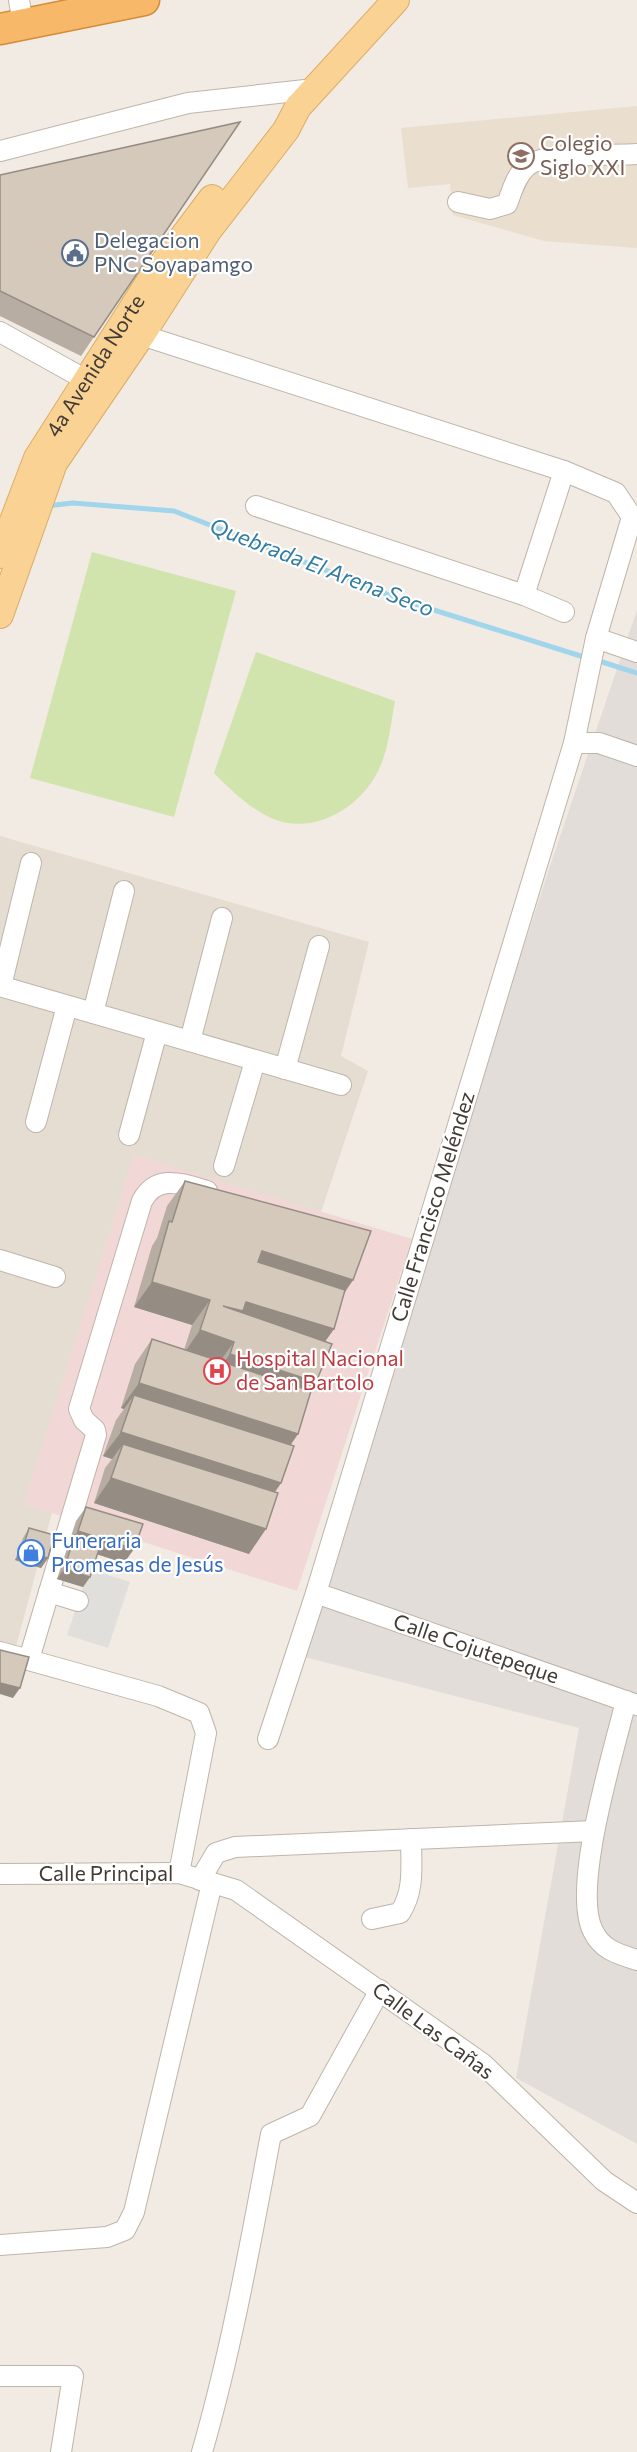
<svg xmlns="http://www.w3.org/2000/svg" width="637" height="2452" font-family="Commissioner,sans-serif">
  <rect width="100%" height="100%" fill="#f1ebe3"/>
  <path fill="#e5ddd2" d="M0,836l369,106 -28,114 27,15 -47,141 -187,-56 -109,348 27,9 -37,137 -15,-4z"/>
  <path fill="#e3ddd9" d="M637,610v1534l-121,-66 63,-350 -286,-74 260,-797z"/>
  <path fill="#eadfce" d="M637,106v142l-93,-7 -91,-26 -3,-31 -42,4 -7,-60z"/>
  <path fill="#f1d8d7" d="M134,1155l278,84 -115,352 -273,-87z"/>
  <g fill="#d1e4ad">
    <path d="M92,552l144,39 -62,226 -144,-39z"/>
    <path d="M256,652l139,49c-4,21 -6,46 -15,66 -18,41 -69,72 -113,49 -21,-11 -36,-26 -53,-43z"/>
  </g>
  <path fill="#e1dfdc" d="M89,1569l41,13 -22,66 -41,-13z"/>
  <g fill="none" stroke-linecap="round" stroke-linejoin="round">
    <g stroke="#a1d5ec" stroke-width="5">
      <path d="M46,506l27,-3 101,8 228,89 185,58"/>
      <path d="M596,660l41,13"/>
    </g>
    <defs>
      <g id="minor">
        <path d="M19,0l4,24"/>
        <path d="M0,151l188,-48 126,-14"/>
        <path d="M458,202l32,7 17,-5c5,-13 9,-28 19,-37 17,-16 87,-11 111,-13"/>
        <path d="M129,331l435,140 52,22 16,24 -36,121 -22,105 -258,850 -48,146"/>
        <path d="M0,332l97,54"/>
        <path d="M256,506l268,89 40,17"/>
        <path d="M524,595l40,-124"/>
        <path d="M596,638l41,14"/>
        <path d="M574,743h25l38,13"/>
        <path d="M0,986l341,99"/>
        <path d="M1,986l30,-123"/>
        <path d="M93,1013l31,-122"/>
        <path d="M190,1041l32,-123"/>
        <path d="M285,1069l34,-123"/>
        <path d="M36,1122l31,-116"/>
        <path d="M129,1135l28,-103"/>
        <path d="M224,1166l31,-105"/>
        <path d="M0,1260l55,17"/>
        <path d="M49,1592l29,9"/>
        <path d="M316,1593l321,112"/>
        <path d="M0,1652l158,44 41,17 7,20 -27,140"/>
        <path d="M29,1659l67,-224 -1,-5 -11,-10 -5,-11 63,-208c15,-28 40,-17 65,-10"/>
        <path d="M626,1701c-12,50 -55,187 -33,230 9,19 25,23 44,29"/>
        <path d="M0,1874l179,-1 57,17 247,174 121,117 33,22"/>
        <path d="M200,1880l16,-27 19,-6 359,-16"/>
        <path d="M372,1919l28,-6c15,-23 11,-48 11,-74"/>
        <path d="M0,2245l107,-8 18,-7 9,-18 78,-329"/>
        <path d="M0,2376h73l-12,76"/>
        <path d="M202,2452c30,-104 49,-212 69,-318l39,-18 70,-126"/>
      </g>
      <g id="major">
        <path id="s1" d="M0,555l37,-97 112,-176 63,-84"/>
        <path d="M0,615l54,-152 87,-127 67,-105 78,-101 12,-23 98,-107"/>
      </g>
      <path id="highway" d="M0,29l144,-29"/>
    </defs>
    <use href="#minor" stroke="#bfb5aa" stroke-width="22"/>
    <use href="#major" stroke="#ddad65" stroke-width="28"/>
    <use href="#highway" stroke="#d58c39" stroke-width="33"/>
    <use href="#minor" stroke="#fff" stroke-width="20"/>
    <use href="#major" stroke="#f9d294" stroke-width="26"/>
    <use href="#highway" stroke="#f7b969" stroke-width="30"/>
  </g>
  <g fill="#b7ada2">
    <path d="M240,122l-159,234 -81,-40v-141z"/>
    <path d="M185,1181l168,99 -9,14 -10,35 -9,12 -27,93 -8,11 -9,38 -6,9 -26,62 -155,-51 11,-35 7,-9 -9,-3 13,-36 8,-11 -3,-1 14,-44 17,-25 32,11 8,-25 -58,-18 18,-61 5,-8 10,-32z"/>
    <path d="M86,1507l38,56 -27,-9 -7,23 -7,10 -26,-8 19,-58z"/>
    <path d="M29,1528l19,30 -7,10 -26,-8 8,-22z"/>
  </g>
  <g fill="#958d84">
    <path d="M262,1251l91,29 -17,24 -91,-29z"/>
    <path d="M152,1282l58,18 -18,25 -58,-18z"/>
    <path d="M246,1302l88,27 -17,24 -94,-47z"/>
    <path d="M200,1330l34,12 -18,25 -33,-12z"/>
    <path d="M230,1354l86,28 -17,25 -87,-28z"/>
    <path d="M139,1383l159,51 -17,25 -147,-64 -10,14 -3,-1z"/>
    <path d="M121,1432l160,51 -17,25 -141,-64 -11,15 -9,-3z"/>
    <path d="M111,1478l155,51 -17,25 -155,-51z"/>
    <path d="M78,1531l56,18 -10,14 -53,-17 4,-11z"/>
    <path d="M22,1551l26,7 -7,10 -26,-8z"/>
    <path d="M64,1569l26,8 -7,10 -26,-8z"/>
    <path d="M0,1683l20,5 -7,10 -13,-4z"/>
  </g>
  <g fill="#d5c9bc" stroke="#958d84" stroke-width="1.5">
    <path d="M240,122l-146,215 -94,-46v-116z"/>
    <path d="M185,1181l186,50 -18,49 -91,-29 -4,11 87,28 -11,39 -88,-27 -3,9 -20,-5 109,38 -16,38 -86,-28 4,-12 -34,-12 10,-30 -58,-18 17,-61 3,1z"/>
    <path d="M152,1339l159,52 -13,43 -159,-51z"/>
    <path d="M134,1395l160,51 -13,37 -160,-51z"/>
    <path d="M123,1444l155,49 -12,36 -155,-51z"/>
    <path d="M86,1507l57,17 -9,25 -56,-18z"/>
    <path d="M29,1528l25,7 -6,23 -26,-7z"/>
    <path d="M75,1535l26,8 -11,34 -26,-8z"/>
    <path d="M0,1650l29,7 -9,31 -20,-5z"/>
  </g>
  <defs>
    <symbol id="school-ring" viewBox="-11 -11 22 22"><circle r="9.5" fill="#fff" stroke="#8d6e63" stroke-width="1.5"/><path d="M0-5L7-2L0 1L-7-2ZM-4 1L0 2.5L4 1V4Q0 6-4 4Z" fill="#8d6e63"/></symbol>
    <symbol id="civic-ring" viewBox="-11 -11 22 22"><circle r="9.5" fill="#fff" stroke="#5c6f8a" stroke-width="1.5"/><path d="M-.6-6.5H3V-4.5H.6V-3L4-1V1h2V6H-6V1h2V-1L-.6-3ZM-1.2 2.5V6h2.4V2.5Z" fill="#5c6f8a"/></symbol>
    <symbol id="hospital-ring" viewBox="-11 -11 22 22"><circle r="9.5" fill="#fff" stroke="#e0444e" stroke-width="1.5"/><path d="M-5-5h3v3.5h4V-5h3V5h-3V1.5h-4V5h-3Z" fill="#e0444e"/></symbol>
    <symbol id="shop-ring" viewBox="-11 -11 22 22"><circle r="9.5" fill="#fff" stroke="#3f7fe0" stroke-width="1.5"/><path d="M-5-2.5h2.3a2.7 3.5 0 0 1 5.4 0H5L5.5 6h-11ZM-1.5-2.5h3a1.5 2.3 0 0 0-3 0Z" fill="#3f7fe0"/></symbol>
  </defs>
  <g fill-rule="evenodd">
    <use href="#school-ring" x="506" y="141" width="30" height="30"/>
    <use href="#civic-ring" x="60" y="238" width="30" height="30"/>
    <use href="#hospital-ring" x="202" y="1356" width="30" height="30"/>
    <use href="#shop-ring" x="16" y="1538" width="30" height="30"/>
  </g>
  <g text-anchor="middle" stroke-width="4.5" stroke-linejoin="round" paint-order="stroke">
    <g font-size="21" fill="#785e54" stroke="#fff" text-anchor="start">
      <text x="540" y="151">Colegio<tspan x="540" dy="24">Siglo XXI</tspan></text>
    </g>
    <g font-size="21" fill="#4e5e75" stroke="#fff" text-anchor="start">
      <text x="94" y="248">Delegacion<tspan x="94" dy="24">PNC Soyapamgo</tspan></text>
    </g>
    <g font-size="21" fill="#423b34" stroke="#fff">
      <text dy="7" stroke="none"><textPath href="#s1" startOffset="213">4a Avenida Norte</textPath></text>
      <text transform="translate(433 1207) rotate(-73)" y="7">Calle Francisco Meléndez</text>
      <text transform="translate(476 1649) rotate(19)" y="7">Calle Cojutepeque</text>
      <text x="106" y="1881">Calle Principal</text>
      <text transform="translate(433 2031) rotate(37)" y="7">Calle Las Cañas</text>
    </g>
    <g font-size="21" fill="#be3a42" stroke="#fff" text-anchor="start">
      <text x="236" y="1366">Hospital Nacional<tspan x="236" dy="24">de San Bartolo</tspan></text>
    </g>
    <g font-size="21" fill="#366cbe" stroke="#fff" text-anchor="start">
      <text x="51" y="1548">Funeraria<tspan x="51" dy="24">Promesas de Jesús</tspan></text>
    </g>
    <g font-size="22" font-style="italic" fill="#317ca0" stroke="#fff">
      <text transform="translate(322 567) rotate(21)" y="8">Quebrada El Arena Seco</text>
    </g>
  </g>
</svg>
